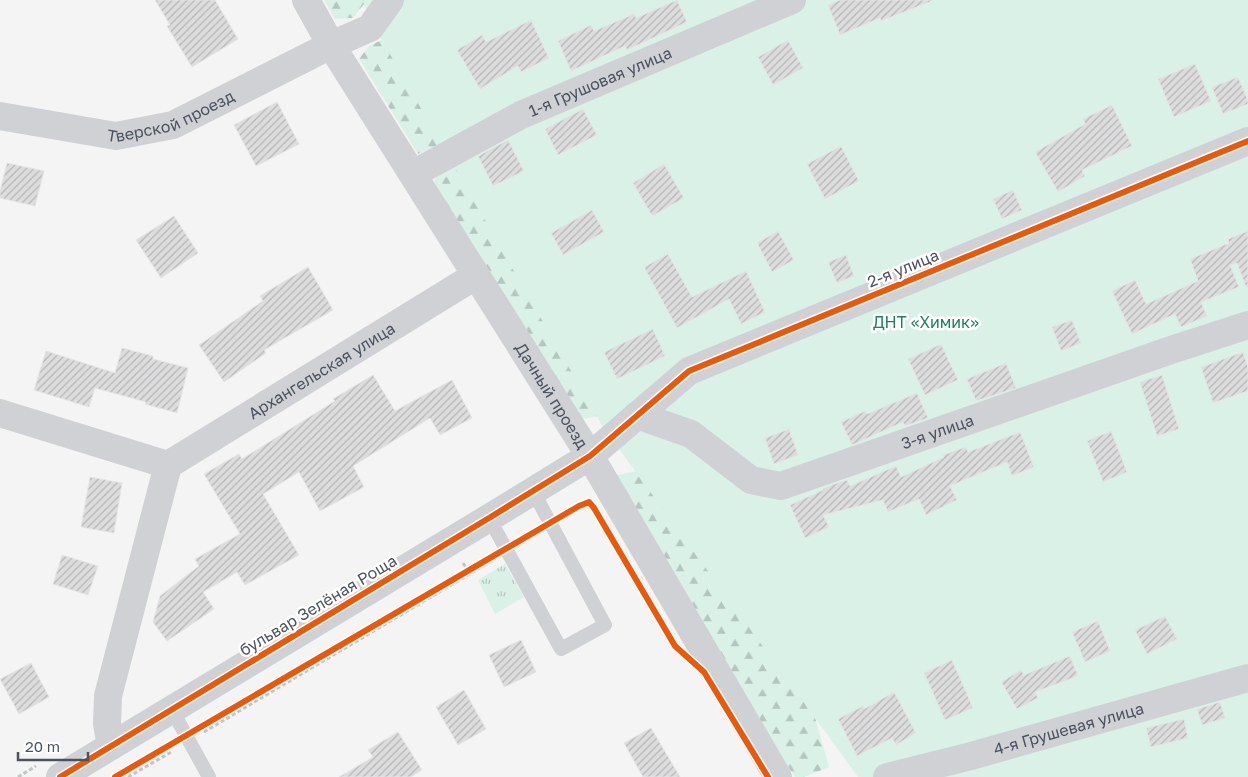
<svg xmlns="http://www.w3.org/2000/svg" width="1248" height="777" font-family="'Golos Text',sans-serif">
  <defs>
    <pattern id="forest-firs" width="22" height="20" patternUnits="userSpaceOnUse" patternTransform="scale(1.25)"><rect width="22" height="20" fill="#daf1e7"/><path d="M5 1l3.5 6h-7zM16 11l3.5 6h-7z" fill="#b3c6bf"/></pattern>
    <pattern id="park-tufts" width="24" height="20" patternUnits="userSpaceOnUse" patternTransform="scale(1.25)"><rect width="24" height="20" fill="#daf1e7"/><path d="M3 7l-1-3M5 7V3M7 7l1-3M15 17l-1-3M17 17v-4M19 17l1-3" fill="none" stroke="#b3c6bf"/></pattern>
    <pattern id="building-hatch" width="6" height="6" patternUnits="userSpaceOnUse" patternTransform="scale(1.25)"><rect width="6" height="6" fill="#ddddde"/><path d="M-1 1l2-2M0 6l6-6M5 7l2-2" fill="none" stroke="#b5b6b7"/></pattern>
  </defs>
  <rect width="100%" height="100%" fill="#f4f4f4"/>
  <g fill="url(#forest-firs)">
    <path d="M324,0h43l-14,18 -18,1z"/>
    <path d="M388,37l84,92 -54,25 -59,-95 10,-13z"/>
    <path d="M466,158l138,257 -33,6 -140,-235 7,-11z"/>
    <path d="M687,461l124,242 18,64 -25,10h-9l-189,-288 1,-12z"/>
  </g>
  <path fill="url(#park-tufts)" d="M505,564l19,33 -29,17 -17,-34z"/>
  <path fill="#daf1e7" d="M362,0h886v777h-390l-255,-350 -228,-399z"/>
  <g fill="url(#building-hatch)" stroke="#e5e5e6">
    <path d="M155,0h60l23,39 -46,28 -25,-41 3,-1z"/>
    <path d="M677,0l10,22 -60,28 -2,-4 -54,25 -13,-30 33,-16 3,6 40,-17 2,4z"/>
    <path d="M840,0h92v1l-51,20 -1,-3 -40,17 -12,-30z"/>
    <path d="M531,20l18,38 -28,14 -3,-6 -38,23 -23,-39 25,-15 4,7z"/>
    <path d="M788,40l15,28 -30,17 -15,-28z"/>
    <path d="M1195,64l16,37 -37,16 -16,-38z"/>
    <path d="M1238,77l10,23v4l-25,10 -11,-27z"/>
    <path d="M277,102l22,42 -43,22 -22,-41z"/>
    <path d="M1112,105l20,41 -50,24 3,6 -27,16 -23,-40 50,-28 -2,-5z"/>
    <path d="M583,109l14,26 -39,20 -13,-26z"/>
    <path d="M508,140l16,31 -31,15 -15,-30z"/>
    <path d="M841,146l18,35 -34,18 -18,-35z"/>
    <path d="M7,163l37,8 -9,35 -35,-8v-7z"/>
    <path d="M664,164l20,34 -32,18 -19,-33z"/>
    <path d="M1013,190l9,20 -20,9 -9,-20z"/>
    <path d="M592,210l12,22 -41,23 -12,-22z"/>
    <path d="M174,216l24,37 -37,25 -25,-38z"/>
    <path d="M778,231l16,29 -22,12 -15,-29z"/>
    <path d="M1248,231v56h-2l-9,-24 -7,2 9,22 -38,15 6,14 -26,11 -6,-13 -43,20 -20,-43 23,-11 11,24 52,-23 -8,-22 39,-16 -1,-4z"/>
    <path d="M668,254l24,43 54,-26 19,41 -24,12 -12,-25 -52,29 -33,-61z"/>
    <path d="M846,255l8,21 -17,7 -9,-21z"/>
    <path d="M308,267l25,43 -69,40 2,3 -42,29 -25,-37 64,-44 -3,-5z"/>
    <path d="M1072,320l9,23 -20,8 -9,-24z"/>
    <path d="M653,329l12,27 -48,23 -13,-27z"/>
    <path d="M941,344l17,36 -33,15 -17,-36z"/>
    <path d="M122,348l31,8v3l35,9 -11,45 -32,-9 1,-2 -51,-14 -6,19 -55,-17 12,-39 69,22z"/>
    <path d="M1243,352l5,15v24l-35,12 -12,-36z"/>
    <path d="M1006,363l10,25 -40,13 -9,-22z"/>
    <path d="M373,375l22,36 57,-31 20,38 -32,17 -10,-17 -77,48 11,21 -44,24 -21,-39 -36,22 36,61 -54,30 -8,-13 -34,20 11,17 -47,32 -14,-19 7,-26 39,-30 -4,-7 45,-25 -36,-60 35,-20 3,5 93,-58 -2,-2z"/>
    <path d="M1162,375l17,54 -22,7 -17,-54z"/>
    <path d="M917,393l11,25 -23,8 -2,-4 -51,23 -11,-23 24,-11 2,3z"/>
    <path d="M789,429l9,26 -24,9 -9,-26z"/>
    <path d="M1111,431l16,41 -24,10 -16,-41z"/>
    <path d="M1020,432l14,35 -22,9 -5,-14 -57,24 7,14 -31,15 -7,-16 -31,13 -5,-12 -60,15 6,12 -24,11 -15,-33 33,-15v-1l8,-4 16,-5 3,6 46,-20 5,11 43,-20 -1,-2 23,-8 2,5z"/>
    <path d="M90,477l32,6 -8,50 -33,-6z"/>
    <path d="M62,555l36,11 -10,29 -35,-11z"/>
    <path d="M1165,616l12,23 -30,15 -12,-24z"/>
    <path d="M1098,621l12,30 -25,11 -13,-30z"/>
    <path d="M521,640l15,32 -32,15 -15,-32z"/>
    <path d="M1070,656l8,20 -43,16 3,6 -21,11 -16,-27 20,-12 3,5z"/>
    <path d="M952,660l21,48 -28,12 -21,-47z"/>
    <path d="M31,663l18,34 -30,17 -19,-35z"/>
    <path d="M464,690l22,39 -28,16 -22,-38z"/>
    <path d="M894,692l22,41 -20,12 -4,-7 -35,18 -19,-37 25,-13 1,3z"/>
    <path d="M1220,702l5,16 -23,7 -5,-16z"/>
    <path d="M1184,719l4,19 -37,9 -5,-19z"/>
    <path d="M651,728l29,49h-37l-19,-34z"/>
    <path d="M398,732l24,38 -11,7h-72l34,-20 -5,-7z"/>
  </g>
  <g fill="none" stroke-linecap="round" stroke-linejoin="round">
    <g stroke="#bec7c6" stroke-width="3" stroke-dasharray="4 2.5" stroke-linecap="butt">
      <path d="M567,516l18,-11 5,2"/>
      <path d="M522,543l14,-9"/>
      <path d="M463,563l7,10"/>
      <path d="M204,732l289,-172"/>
      <path d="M18,777l18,-11"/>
      <path d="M128,777l45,-26"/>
    </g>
    <g stroke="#d0d1d4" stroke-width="14">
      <path d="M489,518l72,131 44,-24 -72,-134"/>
      <path d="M172,710l37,67"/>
    </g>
    <g stroke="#d0d1d4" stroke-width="28">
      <path id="s1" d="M306,0l25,45 259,411 188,321"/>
      <path id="s2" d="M0,116l116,20 57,-11 158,-80 39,-17 20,-28"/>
      <path id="s3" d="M413,174l108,-59 271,-115"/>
      <path id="s4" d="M0,413l168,52 307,-189"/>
      <path id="s5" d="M637,415l54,19 60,46 30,6 390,-136 77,-25"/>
      <path d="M111,746l-4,-22 1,-28 60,-231"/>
      <path d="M60,777l429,-259 101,-62 99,-85 559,-230"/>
      <path id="s6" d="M887,777l84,-21 277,-78"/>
    </g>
    <defs>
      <g id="cycleway">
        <path d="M60,777l429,-259 101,-62 99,-85 559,-230"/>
        <path d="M115,777l464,-271 10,-4 5,6 81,138 29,26 64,105"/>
      </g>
    </defs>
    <use href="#cycleway" stroke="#fff" stroke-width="9"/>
    <use href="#cycleway" stroke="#e8590c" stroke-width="6"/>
  </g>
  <g text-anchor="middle" stroke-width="5" stroke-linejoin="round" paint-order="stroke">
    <g font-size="16" fill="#4b5260" stroke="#fff">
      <text dy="6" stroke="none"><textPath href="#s3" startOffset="209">1-я Грушовая улица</textPath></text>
      <text dy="6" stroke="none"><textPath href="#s2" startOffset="176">Тверской проезд</textPath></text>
      <text transform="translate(903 268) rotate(-22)" y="6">2-я улица</text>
      <text dy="6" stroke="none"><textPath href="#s4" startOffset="356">Архангельская улица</textPath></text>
      <text dy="6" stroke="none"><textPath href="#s1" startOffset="466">Дачный проезд</textPath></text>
      <text dy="6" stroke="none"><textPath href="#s5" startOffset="329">3-я улица</textPath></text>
      <text transform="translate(318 605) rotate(-31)" y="6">бульвар Зелёная Роща</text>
      <text dy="6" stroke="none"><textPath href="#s6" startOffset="188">4-я Грушевая улица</textPath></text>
    </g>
    <g font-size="16" fill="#1d8060" stroke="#fff">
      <text x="926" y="328">ДНТ «Химик»</text>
    </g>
  </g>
  <path d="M18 752v8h70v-8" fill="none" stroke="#4b5260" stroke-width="2.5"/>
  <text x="25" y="752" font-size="15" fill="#4b5260" stroke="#ffffff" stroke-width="4" paint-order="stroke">20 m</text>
</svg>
